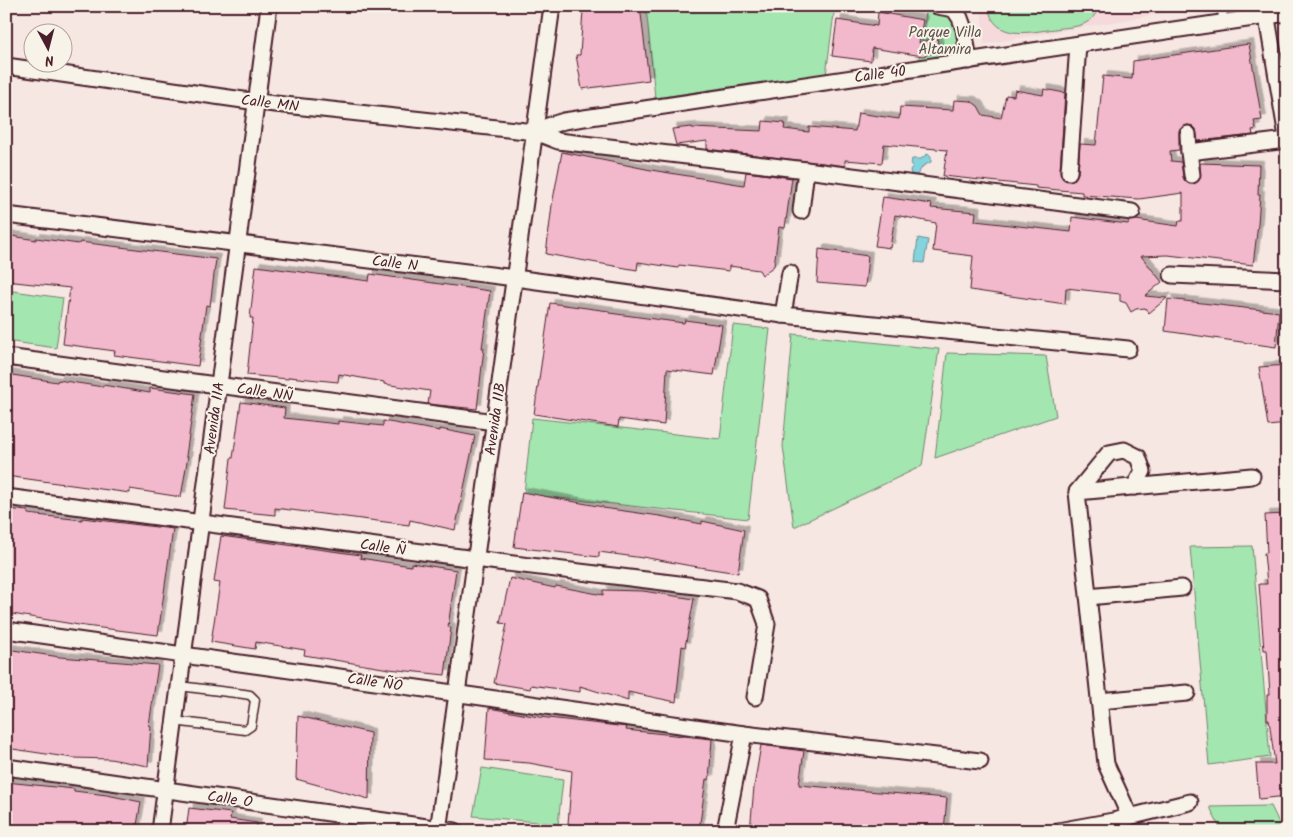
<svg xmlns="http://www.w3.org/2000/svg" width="1293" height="837" font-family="Kalam,sans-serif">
  <defs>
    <filter id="shadow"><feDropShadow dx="4.5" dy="-4.5" stdDeviation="0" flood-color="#0004"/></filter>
  </defs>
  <rect width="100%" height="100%" fill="#f6e7e2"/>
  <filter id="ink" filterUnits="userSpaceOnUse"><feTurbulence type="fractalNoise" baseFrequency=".02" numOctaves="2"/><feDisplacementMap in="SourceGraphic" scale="10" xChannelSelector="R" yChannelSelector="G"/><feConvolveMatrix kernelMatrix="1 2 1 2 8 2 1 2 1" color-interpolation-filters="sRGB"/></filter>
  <g filter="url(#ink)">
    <path fill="#f5d9db" d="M981,6h225l-222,38z"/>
    <g fill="#a3e6b0" stroke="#76826e">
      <path d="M646,6h189l-9,69 -171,23z"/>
      <path d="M988,6h112c-3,6 -6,11 -11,15 -10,7 -23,6 -34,8 -26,3 -61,13 -67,-23z"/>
      <path d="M926,12l37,5 7,42 -52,8z"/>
      <path d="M6,290l57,8 -7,50 -50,-7z"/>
      <path d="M733,325l37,4 -22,190 -224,-25 8,-76 188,21z"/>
      <path d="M793,334l146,15 -17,117 -128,61 -11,-81z"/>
      <path d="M947,353l99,3 10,60 -121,42z"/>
      <path d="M1252,546l18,211 -61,8 -19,-218z"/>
      <path d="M482,768l81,12 -5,44 -85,-8z"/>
      <path d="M1271,806l12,25h-62l-11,-24z"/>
    </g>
    <g fill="#83d4dc" stroke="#6c8c95">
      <path d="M927,154l4,2v6l-8,4 -6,9 -6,-1 -1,-4 3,-4 -2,-2 1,-5h9z"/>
      <path d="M918,238l10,2 -4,23 -9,-1z"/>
    </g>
    <g fill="#f2b9cc" stroke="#4a1f2b" filter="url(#shadow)">
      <path d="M619,6h21l9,74 -67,9 -6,-34h4l3,-45z"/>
      <path d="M878,12l45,8 -4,23 18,-6 2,14 -16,5 -51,-8 -1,13 -39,-5 5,-36 40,6z"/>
      <path d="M1249,44l13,76 -8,1 2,8 -4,1 1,5 -55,6 -2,-12 -3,-3 -6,-1 -8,5v20l-9,1 1,10 10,1 2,15 2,4 4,3h5l6,-5v-16l59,2 -1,30h2l-2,29 -5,41 -85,-10 -27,1 21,26 -17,14 22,2 -18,15 -4,-5 -9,1 -5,3 -5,-9 -6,-2v-7l-54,-6 -1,16 -95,-14 3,-34 -40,-5 3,-28 -41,-8 -5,33 -15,-2 8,-49 49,7 -1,4 45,4 -1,9 96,11 1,-15 56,7 1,-3 7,-1 42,6 1,-5h4v-28l-44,6 -57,-4v-3l-46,-4v-2l-93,-10 4,-26 -63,-6 -2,19 -37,-3v6l-138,-17v-8l-31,4 -4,-16 20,-2v1l70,3 1,-10 22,2 -1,6 25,3v-5l46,4 3,-18 41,6 1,-12 53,3 1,-10 17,1 7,5 5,9 18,3 5,-23 8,1 1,-6 28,5 1,-6 21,4 -5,78 3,8 6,2 5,-1 4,-7 2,-29 16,1 7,-69 29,3 1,-18z"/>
      <path d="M562,152l89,18 93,15 2,-13 46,6 -7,50 -6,-1 -5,39 -12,9 -3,-5 -30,-4v5l-50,-6 -1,3 -40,-6 -1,8 -91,-16 6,-49z"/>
      <path d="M6,235l30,5v-2l43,6 1,-2 136,17 -6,47 -4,-1 -8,61 -84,-11 1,-4 -52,-7 7,-56 -64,-7z"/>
      <path d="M819,249l49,7 -3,31 -48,-4z"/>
      <path d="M256,266l113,15 1,-7 120,17 -8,57h2l-7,61 -49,-5 2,-13 -46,-7v-2l-45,-8 -1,8 -49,-5 -1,2 -41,-4 6,-57h-3z"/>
      <path d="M1168,299l111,13 -3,35 -111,-16z"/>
      <path d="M550,303l59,8v2l75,10 1,-3 37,5 -8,50 -47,-6 -3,56 -45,-6 -1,8 -84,-13z"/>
      <path d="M1287,365v59l-19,2 -9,-59z"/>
      <path d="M6,374l51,8 1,-2 45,7v-2l47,8v-5l45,6 -9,62h2l-7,41 -51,-8v4l-124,-17v-17l4,-24 -4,-1z"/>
      <path d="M241,402l44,6 -1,10 54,6v-3l45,5v-5l57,10v-2l35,7 -20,94 -45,-10 -1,5 -134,-17v7l-50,-5 6,-52h2z"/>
      <path d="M522,492l81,15v1l57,8 42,8v-3l42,9 -6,43 -52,-8 -43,-8v1l-44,-6v5l-85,-10z"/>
      <path d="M6,509l22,2v3l54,6v-2l91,11 -15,106 -73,-9 -79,-13z"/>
      <path d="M1287,514v282l-28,3 -3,-35h19l-6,-44h-2v-25l3,-1 -3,-44h-3l-5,-66h8l-3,-31h3l-2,-38z"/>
      <path d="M221,536l140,19 -1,3 51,8v-3l45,7 -8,57 3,1 -6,47 -56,-6 -85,-14 1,-5 -49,-8 -1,7 -44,-7 9,-59 -6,-1z"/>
      <path d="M510,578l45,10 1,-2 47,9v-5l40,1 51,8 -9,48 -3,-1 -6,56 -48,-10v9l-48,-15v6l-49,-7 -1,4 -36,-6 13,-59 -7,-1z"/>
      <path d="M6,649l54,8 98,8 -9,60 2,1 -3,40 -38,-7 -37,-1 -67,-10z"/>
      <path d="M489,708l50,9 88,10 -1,3 86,9 -3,41 -3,-1 -7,52h-83v-2l-48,-5 4,-53 -43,-8 -44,-3z"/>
      <path d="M298,716l72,17 -1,66 -73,-20z"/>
      <path d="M761,745l43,6 -5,34 148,13 -3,33h-194l4,-44z"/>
      <path d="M6,782l68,7v2l33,4 34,7 -5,29h-114l-16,-2z"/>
      <path d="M189,808l42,5 -1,6 27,4 -1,8h-70z"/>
    </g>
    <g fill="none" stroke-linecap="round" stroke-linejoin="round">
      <defs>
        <g id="lane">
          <path d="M1221,6l3,16"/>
          <path d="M174,721l71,9 6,-4 4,-26 -5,-5 -6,-1 -65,-8"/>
        </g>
        <g id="street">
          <path d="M937,6l17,3 6,9 4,11 5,32"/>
          <path d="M1265,6l22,131"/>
          <path d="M6,66l251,36 278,30 23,9 248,29 326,42"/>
          <path d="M535,132l13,-6 16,-5 723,-108"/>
          <path d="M1188,134l1,18 98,-12"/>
          <path d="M1189,152l3,23"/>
          <path d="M1069,172l9,-127"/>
          <path d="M801,211l5,-41"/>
          <path d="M6,215l509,63 268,37 345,34"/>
          <path d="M1172,275l115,5"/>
          <path d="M783,315l7,-42"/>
          <path d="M6,357l489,65"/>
          <path d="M1077,492l32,-39 15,-3 14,7 5,14 -9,16"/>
          <path d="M6,497l492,65 239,29 21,8 9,25 -12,73"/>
          <path d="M1088,597l94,-9"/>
          <path d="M6,630l738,104 236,27"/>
          <path d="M1099,701l88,-8"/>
          <path d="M6,767l449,64"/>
          <path d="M1130,817l-24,-53 -29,-272 175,-16"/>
          <path d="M160,831l109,-825"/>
          <path d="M438,831l114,-825"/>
          <path d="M725,831l19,-97"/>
          <path d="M1058,831l55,-10 77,-19"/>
        </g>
      </defs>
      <use href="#lane" stroke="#4a1f2b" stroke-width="11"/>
      <use href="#street" stroke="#4a1f2b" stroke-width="19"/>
      <use href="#lane" stroke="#f7f3e8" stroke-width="8"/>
      <use href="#street" stroke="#f7f3e8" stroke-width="15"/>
    </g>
  </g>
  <g text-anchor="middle" stroke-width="4" stroke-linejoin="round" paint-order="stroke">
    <g font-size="15" fill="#60514c" stroke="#f7f3e8">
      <text x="945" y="37">Parque Villa<tspan x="945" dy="17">Altamira</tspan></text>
    </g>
    <g font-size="15" fill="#4a1f2b" stroke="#f7f3e8">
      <text transform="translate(880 74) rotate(-8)" y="5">Calle 40</text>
      <text transform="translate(270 103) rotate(7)" y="5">Calle MN</text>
      <text transform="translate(395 263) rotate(7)" y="5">Calle N</text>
      <text transform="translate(265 392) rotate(8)" y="5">Calle NÑ</text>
      <text transform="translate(214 418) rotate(-82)" y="5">Avenida 11A</text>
      <text transform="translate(495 419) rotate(-82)" y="5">Avenida 11B</text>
      <text transform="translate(383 547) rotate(8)" y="5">Calle Ñ</text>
      <text transform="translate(375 682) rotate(8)" y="5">Calle ÑO</text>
      <text transform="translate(230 799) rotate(8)" y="5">Calle O</text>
    </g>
  </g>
  <rect width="1293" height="837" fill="none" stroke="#f7f3e8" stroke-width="25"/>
  <rect x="12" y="12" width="1268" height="812" fill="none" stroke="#4a1f2b" stroke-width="2" filter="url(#ink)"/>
  <g transform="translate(48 48) rotate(173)"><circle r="24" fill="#f7f3e8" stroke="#b29e9c"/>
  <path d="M0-4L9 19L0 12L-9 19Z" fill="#4a1f2b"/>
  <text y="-8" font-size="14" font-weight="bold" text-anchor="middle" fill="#4a1f2b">N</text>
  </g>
</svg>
